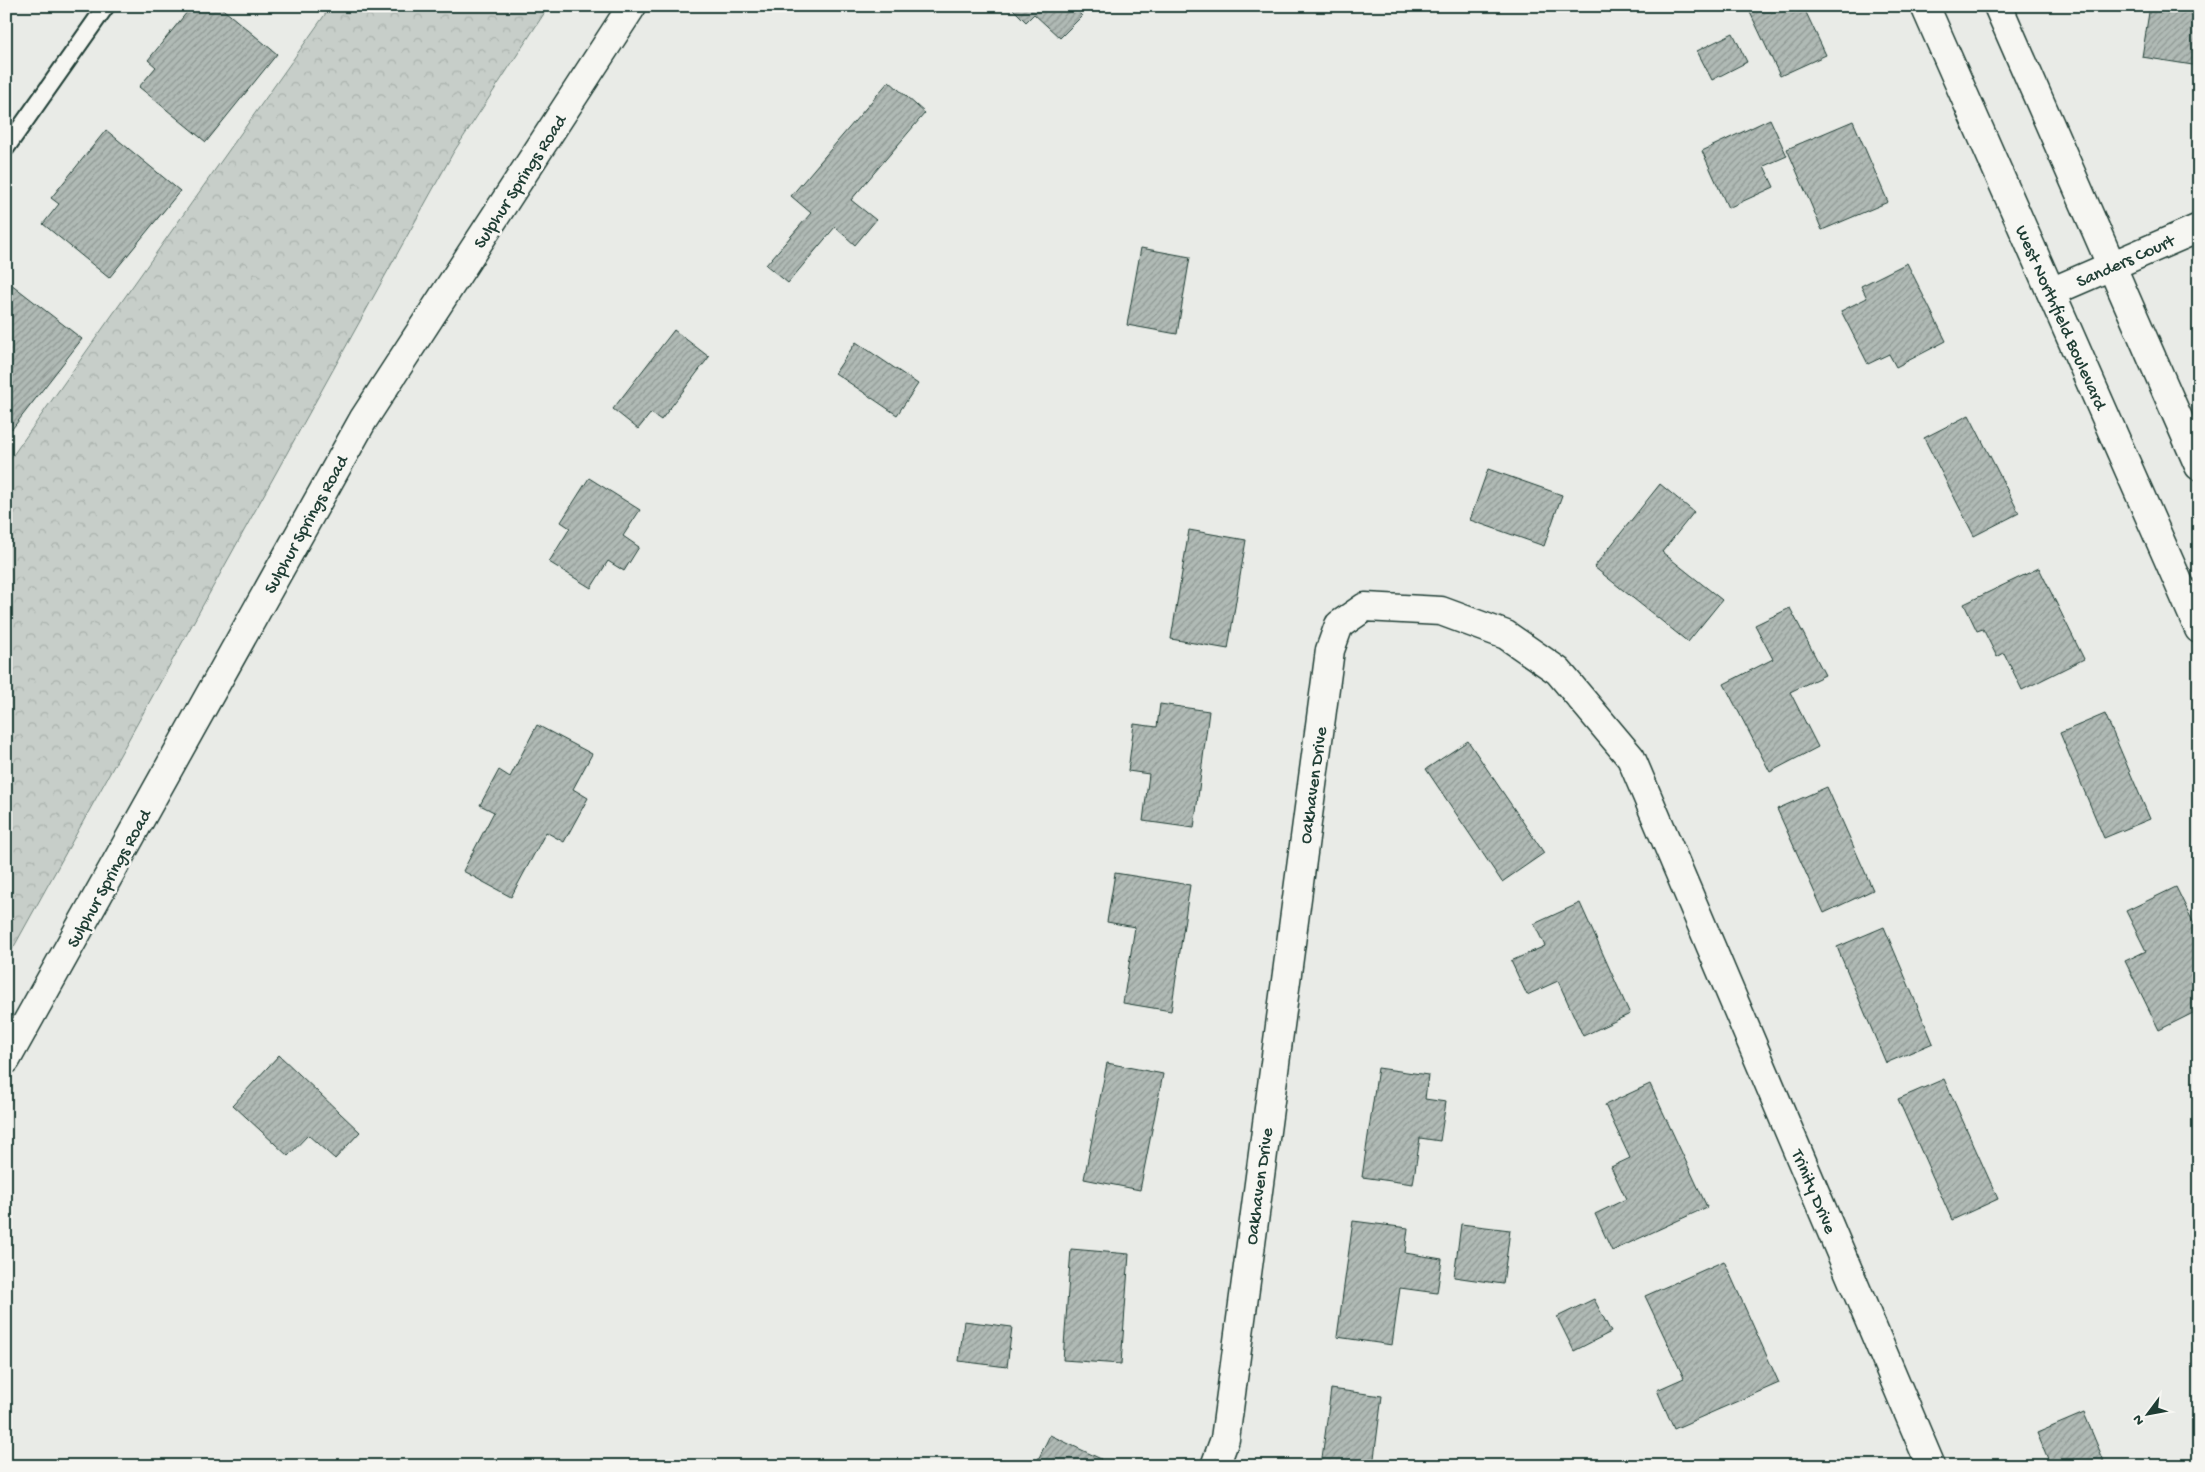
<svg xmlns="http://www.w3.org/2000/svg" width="2205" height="1472" font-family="'Gochi Hand',sans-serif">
  <defs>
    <pattern id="forest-crowns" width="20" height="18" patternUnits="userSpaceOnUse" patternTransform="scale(1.25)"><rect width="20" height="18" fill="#c7cec9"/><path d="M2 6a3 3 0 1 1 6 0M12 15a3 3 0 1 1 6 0" fill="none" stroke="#aab2ad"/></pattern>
    <pattern id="building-hatch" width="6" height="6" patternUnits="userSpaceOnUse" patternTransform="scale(1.25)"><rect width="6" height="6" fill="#b0bab5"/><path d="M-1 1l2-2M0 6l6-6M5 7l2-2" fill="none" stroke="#8f9894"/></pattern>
  </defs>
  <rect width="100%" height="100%" fill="#e9ebe7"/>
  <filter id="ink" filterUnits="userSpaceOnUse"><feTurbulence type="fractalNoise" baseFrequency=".02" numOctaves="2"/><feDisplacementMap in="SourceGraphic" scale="10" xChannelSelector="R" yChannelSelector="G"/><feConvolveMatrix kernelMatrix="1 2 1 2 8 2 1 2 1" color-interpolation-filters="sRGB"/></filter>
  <g filter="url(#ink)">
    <path fill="url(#forest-crowns)" stroke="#73867e" d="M331,6h218l-96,147 -447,808v-496z"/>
    <g fill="url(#building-hatch)" stroke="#1f3d34">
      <path d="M6,6h9l-9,12z"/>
      <path d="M192,6h27l58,48 -71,88 -67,-55 17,-20 -8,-7z"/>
      <path d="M1010,6h62l10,10 -22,22 -26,-24 -8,8z"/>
      <path d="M1747,6h56l23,49 -46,21z"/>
      <path d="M2150,6h49v60l-57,-9z"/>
      <path d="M1733,33l14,29 -35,18 -15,-29z"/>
      <path d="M889,81l36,32 -74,87 25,20 -21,25 -20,-18 -47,56 -22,-18 45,-52 -20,-17z"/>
      <path d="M1770,119l17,37 -23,10 10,21 -46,21 -26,-57z"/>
      <path d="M1853,121l35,81 -66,28 -35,-81z"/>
      <path d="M106,130l74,61 -71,87 -66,-54 16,-20 -8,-6z"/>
      <path d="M1141,248l49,9 -13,77 -50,-9z"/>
      <path d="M1907,263l39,78 -50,26 -7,-13 -21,10 -27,-53 26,-13 -6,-12z"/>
      <path d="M6,280l76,59 -70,90 -6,-4z"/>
      <path d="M674,330l35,27 -48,63 -10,-7 -13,16 -25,-20z"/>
      <path d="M856,342l62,42 -21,31 -62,-42z"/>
      <path d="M1969,415l50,98 -45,23 -50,-98z"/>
      <path d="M1488,469l74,26 -18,51 -74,-26z"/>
      <path d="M589,478l51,32 -17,26 16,11 -15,24 -16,-10 -17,27 -42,-26 21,-34 -9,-6z"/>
      <path d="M1660,484l34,28 -32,40 60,48 -34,42 -94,-75z"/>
      <path d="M1189,530l57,10 -18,109 -57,-10z"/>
      <path d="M2039,568l45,91 -62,31 -18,-37 -7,4 -14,-28 -6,2 -13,-27z"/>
      <path d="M1790,608l35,67 -35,17 28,55 -48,25 -46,-88 49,-25 -18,-34z"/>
      <path d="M1160,704l49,7 -15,117 -51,-7 6,-47 -21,-3 6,-47 23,3z"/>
      <path d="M2105,714l45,105 -46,19 -44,-105z"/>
      <path d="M537,725l55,29 -19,35 15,9 -24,44 -18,-10 -35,65 -48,-26 31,-59 -14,-7 19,-35 11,7z"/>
      <path d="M1468,741l76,112 -42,29 -76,-113z"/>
      <path d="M1827,787l46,103 -49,23 -47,-104z"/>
      <path d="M1115,873l75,12 -19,126 -48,-8 12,-76 -28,-5z"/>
      <path d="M2176,887l23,47v76l-40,20 -34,-69 21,-10 -20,-40z"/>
      <path d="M1580,903l50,111 -47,22 -25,-55 -31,14 -16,-34 34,-15 -11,-22z"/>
      <path d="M1884,927l49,116 -47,20 -49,-116z"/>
      <path d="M279,1055l81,77 -25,27 -27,-24 -20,21 -55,-51z"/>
      <path d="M1107,1063l56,11 -23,116 -56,-11z"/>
      <path d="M1378,1068l50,7 -3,24 21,3 -6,39 -20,-3 -7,46 -51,-7z"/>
      <path d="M1944,1079l54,120 -46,21 -54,-121z"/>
      <path d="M1650,1084l57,123 -95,44 -17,-37 31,-15 -15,-32 19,-9 -25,-53z"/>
      <path d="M1353,1221l55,7 -3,25 37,6 -5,34 -37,-5 -8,57 -55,-8z"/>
      <path d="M1461,1224l49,6 -7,54 -49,-7z"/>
      <path d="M1071,1249l58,5 -8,110 -58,-4z"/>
      <path d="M1724,1261l55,122 -105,46 -17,-39 27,-12 -39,-82z"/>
      <path d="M1594,1299l17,33 -37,19 -17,-34z"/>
      <path d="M964,1321l48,6 -5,40 -48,-6z"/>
      <path d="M1331,1389l51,7 -9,70h-52z"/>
      <path d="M2084,1413l22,53h-55l-14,-33z"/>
      <path d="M1050,1435l51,24 -3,7h-63z"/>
    </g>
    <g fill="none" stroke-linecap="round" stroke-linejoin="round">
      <defs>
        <path id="lane" d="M6,148l100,-142"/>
        <g id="street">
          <path d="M2051,292l148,-64"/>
          <path d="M1215,1466l10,-27 105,-789 9,-25 26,-18 76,4 65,24 52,36 73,87 300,708"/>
        </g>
        <g id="secondary">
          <path d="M1925,6l274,623"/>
          <path d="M1998,6l201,460"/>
          <path d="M6,1060l357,-640 269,-414"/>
        </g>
      </defs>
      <use href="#lane" stroke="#1f3d34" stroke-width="20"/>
      <use href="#street" stroke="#1f3d34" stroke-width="31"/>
      <use href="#secondary" stroke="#1f3d34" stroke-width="31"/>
      <use href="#lane" stroke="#f6f6f2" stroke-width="16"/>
      <use href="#street" stroke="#f6f6f2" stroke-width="28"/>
      <use href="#secondary" stroke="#f6f6f2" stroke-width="28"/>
    </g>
  </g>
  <g text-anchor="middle" stroke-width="5" stroke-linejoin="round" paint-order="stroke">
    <g font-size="18" fill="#1f3d34" stroke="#f6f6f2">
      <text transform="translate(519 181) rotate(-57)" y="6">Sulphur Springs Road</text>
      <text transform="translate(2125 260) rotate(-24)" y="6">Sanders Court</text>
      <text transform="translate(2062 317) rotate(66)" y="6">West Northfield Boulevard</text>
      <text transform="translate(305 524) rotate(-61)" y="6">Sulphur Springs Road</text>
      <text transform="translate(1312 785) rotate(-82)" y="6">Oakhaven Drive</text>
      <text transform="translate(108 878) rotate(-61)" y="6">Sulphur Springs Road</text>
      <text transform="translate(1258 1186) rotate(-82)" y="6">Oakhaven Drive</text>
      <text transform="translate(1815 1191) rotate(67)" y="6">Trinity Drive</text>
    </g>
  </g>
  <rect width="2205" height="1472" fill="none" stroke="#f6f6f2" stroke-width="25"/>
  <rect x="12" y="12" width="2180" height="1447" fill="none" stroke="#1f3d34" stroke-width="2" filter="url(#ink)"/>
  <g transform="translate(2148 1414) rotate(238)" stroke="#f6f6f2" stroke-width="4" paint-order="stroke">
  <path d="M0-4L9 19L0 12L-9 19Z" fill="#1f3d34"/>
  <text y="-8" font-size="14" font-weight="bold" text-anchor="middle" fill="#1f3d34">N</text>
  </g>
</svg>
